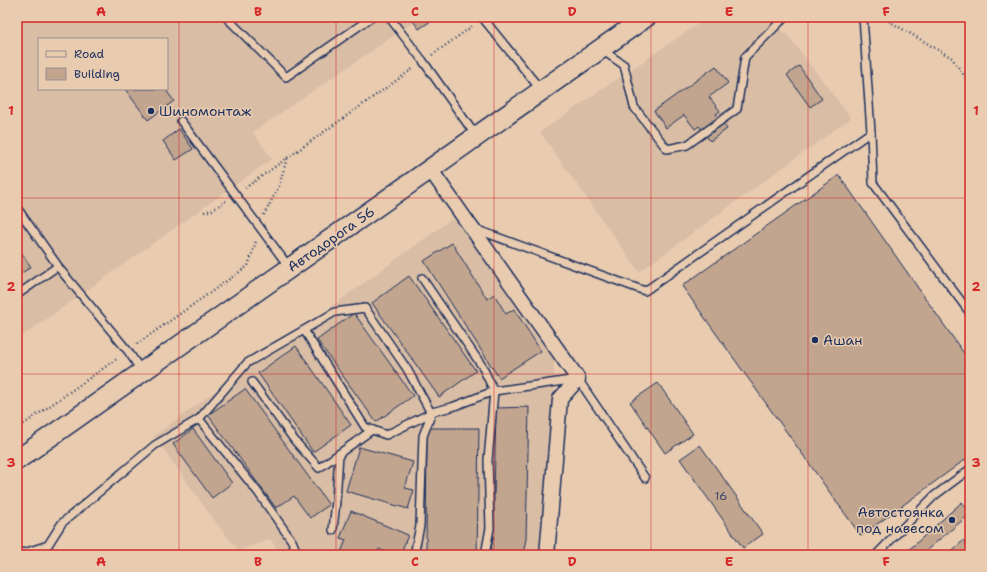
<svg xmlns="http://www.w3.org/2000/svg" width="987" height="572" font-family="'Shantell Sans',sans-serif">
  <rect width="100%" height="100%" fill="#e9ccb0"/>
  <filter id="ink" filterUnits="userSpaceOnUse"><feTurbulence type="fractalNoise" baseFrequency=".025" numOctaves="2"/><feDisplacementMap in="SourceGraphic" scale="8" xChannelSelector="R" yChannelSelector="G"/><feConvolveMatrix kernelMatrix="1 2 1 2 8 2 1 2 1" color-interpolation-filters="sRGB"/></filter>
  <g filter="url(#ink)">
    <g fill="#d9bda5" fill-rule="evenodd">
      <path d="M17,17h404l-168,115 19,27 -255,181zM39,39h128v50h-128z"/>
      <path d="M708,17h55l23,16 65,85 -212,154 -99,-140z"/>
      <path d="M453,218l101,139v42l-15,156h-258l-11,-16 -31,12 -22,-27 -63,-88z"/>
    </g>
    <g fill="#c1a58f" stroke="#1b2f5e">
      <path d="M410,17h23l1,2 -15,10z"/>
      <path d="M716,66l12,17 -19,14 11,14 -4,3 11,15 -17,12 -11,-15 -4,3 -11,-14 -18,13 -12,-17z"/>
      <path d="M799,66l23,33 -12,8 -23,-32z"/>
      <path d="M125,89h40l9,12 -26,19z"/>
      <path d="M179,129l14,20 -17,11 -13,-19z"/>
      <path d="M839,175l131,187v94l-109,80 -179,-250z"/>
      <path d="M452,243l35,56 7,-5 12,20 8,-5 27,42 -42,27 -75,-117z"/>
      <path d="M17,246l14,21 -14,9z"/>
      <path d="M409,276l67,95 -37,26 -67,-94z"/>
      <path d="M354,313l59,83 -37,26 -59,-82z"/>
      <path d="M296,346l55,79 -38,27 -55,-79z"/>
      <path d="M658,383l35,51 -28,19 -35,-51z"/>
      <path d="M245,389l84,116 -19,13 -16,-22 -18,12 -68,-93z"/>
      <path d="M529,407l-3,132 -3,16h-33l3,-16 3,-131z"/>
      <path d="M427,428h52l-2,127h-53l2,-3z"/>
      <path d="M193,429l39,54 -20,15 -39,-54z"/>
      <path d="M700,445l63,89 -20,14 -63,-89z"/>
      <path d="M359,447l54,15 -8,26 9,2 -6,19 -62,-18z"/>
      <path d="M962,502l8,10v2l-49,41h-18z"/>
      <path d="M351,511l57,24 -8,20h-8l-13,-6 -3,6h-36l6,-15 -6,-2z"/>
      <path d="M964,540l6,10v5h-23z"/>
    </g>
    <g fill="none" stroke-linecap="round" stroke-linejoin="round">
      <defs>
        <g id="lane">
          <path d="M226,17l60,60 86,-60"/>
          <path d="M389,17l34,44 53,75"/>
          <path d="M482,17l59,73"/>
          <path d="M863,17l8,115 2,51 97,130"/>
          <path d="M602,50l22,15 10,42 33,42 20,-4 50,-36 8,-52 40,-40"/>
          <path d="M181,121l108,146"/>
          <path d="M17,208l41,58 -41,29"/>
          <path d="M475,229l170,62 226,-159"/>
          <path d="M58,267l70,84 14,21"/>
          <path d="M422,278l60,88 12,25 -6,69 2,68 -5,27"/>
          <path d="M252,382l43,59 24,27 53,-38"/>
          <path d="M199,419l48,-56 88,-51 30,-4 42,61 24,44 -45,22 -21,-8 -61,-97"/>
          <path d="M333,530l3,-29 3,-47"/>
          <path d="M17,551l7,2 24,-8 14,-22 93,-78 44,-26 58,72 35,50 6,14"/>
          <path d="M414,555l6,-29 3,-90 9,-24 20,-5 42,-16 84,-12 67,99"/>
          <path d="M876,555l58,-59 36,-27"/>
        </g>
        <path id="street" d="M430,169l148,210 -18,20 -13,156"/>
        <path id="secondary" d="M17,460l629,-443"/>
      </defs>
      <use href="#lane" stroke="#1b2f5e" stroke-width="10"/>
      <use href="#street" stroke="#1b2f5e" stroke-width="17"/>
      <use href="#secondary" stroke="#1b2f5e" stroke-width="22"/>
      <g stroke="#1b2f5e" stroke-width="2.5" stroke-dasharray="1 3" stroke-linecap="butt">
        <path d="M882,17l70,41 18,26"/>
        <path d="M432,55l42,-30"/>
        <path d="M245,188l169,-120"/>
        <path d="M204,212l8,-2 14,-9"/>
        <path d="M264,215l15,-29 8,-28"/>
        <path d="M137,344l111,-78 8,-25"/>
        <path d="M17,429l101,-71"/>
      </g>
      <use href="#lane" stroke="#e9ccb0" stroke-width="7"/>
      <use href="#street" stroke="#e9ccb0" stroke-width="14"/>
      <use href="#secondary" stroke="#e9ccb0" stroke-width="19"/>
    </g>
  </g>
  <path fill="none" stroke="#d62828" stroke-width="1" stroke-opacity="0.55" d="M179,17v538M336,17v538M494,17v538M651,17v538M808,17v538M17,198h953M17,374h953"/>
  <g fill="#1b2f5e" stroke="#e9ccb0" stroke-width="1.5">
    <circle cx="151" cy="111" r="4"/>
    <circle cx="815" cy="340" r="4"/>
    <circle cx="952" cy="520" r="4"/>
  </g>
  <g text-anchor="middle" stroke-width="3" stroke-linejoin="round" paint-order="stroke">
    <g font-size="12" fill="#444c6a">
      <text x="721" y="500">16</text>
    </g>
    <g font-size="14" fill="#1b2f5e" stroke="#e9ccb0" text-anchor="start">
      <text x="159" y="116">Шиномонтаж</text>
      <text x="823" y="345">Ашан</text>
      <text x="944" y="517" text-anchor="end">Автостоянка<tspan x="944" dy="16">под навесом</tspan></text>
    </g>
    <g font-size="14" fill="#1b2f5e" stroke="#e9ccb0">
      <text transform="translate(331 239) rotate(-35)" y="5">Автодорога 56</text>
    </g>
  </g>
  <rect width="987" height="572" fill="none" stroke="#e9ccb0" stroke-width="44"/>
  <rect x="38" y="38" width="130" height="52" fill="#e9ccb0" stroke="#978d8f"/>
  <rect x="46" y="51" width="20" height="6" fill="#e9ccb0" stroke="#978d8f"/>
  <text x="74" y="58" font-size="12" fill="#1b2f5e">Road</text>
  <rect x="46" y="68" width="20" height="12" fill="#c1a58f" stroke="#978d8f"/>
  <text x="74" y="78" font-size="12" fill="#1b2f5e">Building</text>
  <rect x="22" y="22" width="943" height="528" fill="none" stroke="#d62828" stroke-width="1.5"/>
  <g font-size="13" text-anchor="middle" font-weight="bold" fill="#d62828">
    <text x="101" y="16">A</text>
    <text x="258" y="16">B</text>
    <text x="415" y="16">C</text>
    <text x="572" y="16">D</text>
    <text x="729" y="16">E</text>
    <text x="886" y="16">F</text>
    <text x="11" y="115">1</text>
    <text x="976" y="115">1</text>
    <text x="11" y="291">2</text>
    <text x="976" y="291">2</text>
    <text x="11" y="467">3</text>
    <text x="976" y="467">3</text>
    <text x="101" y="566">A</text>
    <text x="258" y="566">B</text>
    <text x="415" y="566">C</text>
    <text x="572" y="566">D</text>
    <text x="729" y="566">E</text>
    <text x="886" y="566">F</text>
  </g>
</svg>
